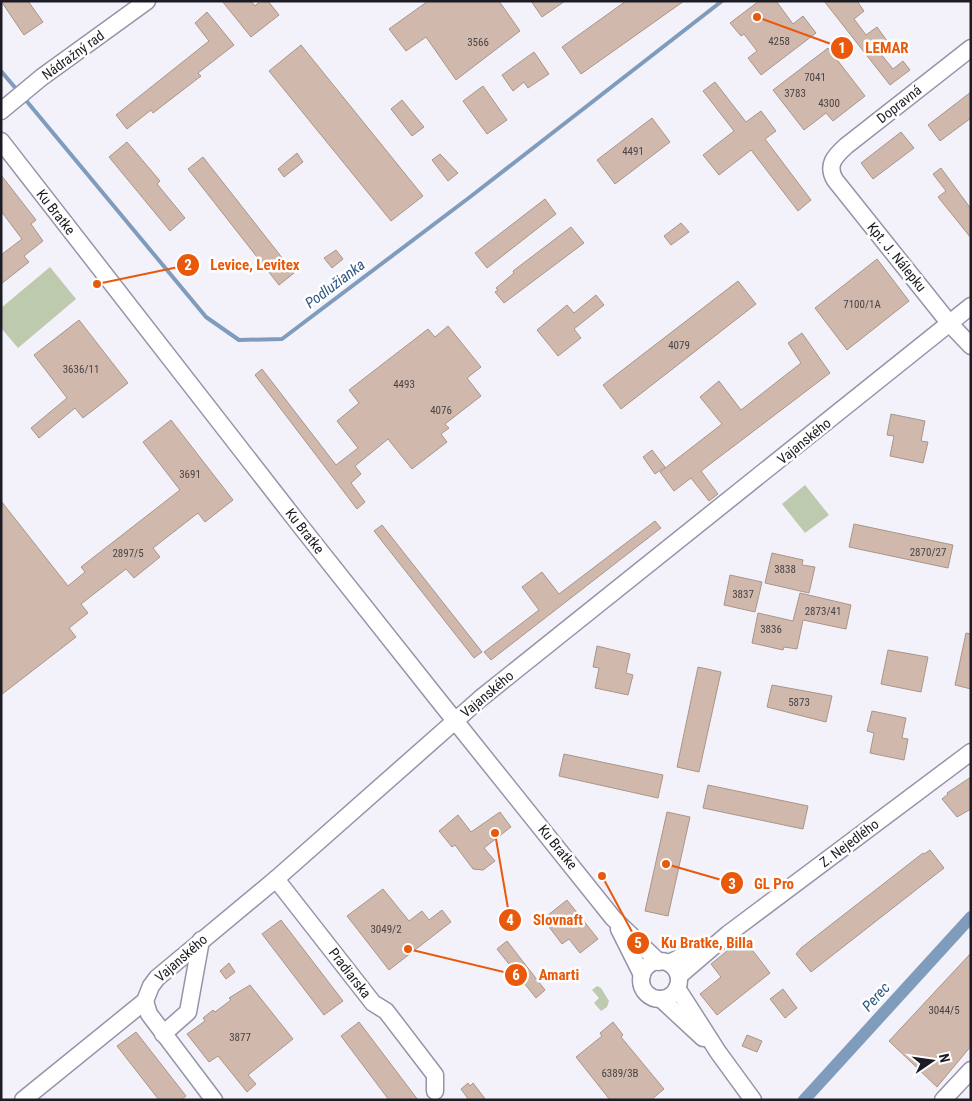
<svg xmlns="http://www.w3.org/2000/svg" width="972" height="1101" font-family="'Roboto Condensed',sans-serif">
  <rect width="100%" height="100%" fill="#f3f2fb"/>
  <g fill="#becaae">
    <path d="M50,267l26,32 -58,49 -17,-20v-20z"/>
    <path d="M805,485l24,30 -24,18 -23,-29z"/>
    <path d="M597,986l4,2 8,13 -2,6 -6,4 -7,-8 5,-5 -7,-8z"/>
  </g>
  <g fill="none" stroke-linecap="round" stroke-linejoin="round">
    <g stroke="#809cbd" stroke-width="4">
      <path d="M1,71l17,20"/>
      <path d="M24,98l182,219 33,23 43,-1 188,-142 252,-196"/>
    </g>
    <path stroke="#809cbd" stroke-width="12" d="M804,1100l167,-183"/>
  </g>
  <g fill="#d0b9ac" stroke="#aa9588">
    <path d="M1,1h27l15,21 -19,13z"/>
    <path d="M222,1h29l4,5 5,-5h8l11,14 -28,22z"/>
    <path d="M428,1h71l21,30 -64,49 -30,-43 -20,14 -17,-22z"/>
    <path d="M531,1h34l-23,16z"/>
    <path d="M626,1h58l-103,73 -19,-27z"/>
    <path d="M759,1h17l17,23 10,-8 13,17 -55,42 -13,-17 9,-7 -13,-17 -3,2 -11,-13z"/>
    <path d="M824,1h33l7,10 -10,8 12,16 11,-8 13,18 -10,8 13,16 10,-8 7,9 -20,15z"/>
    <path d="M207,12l27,33 -36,28 3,3 -48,37 -2,-3 -24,19 -11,-14 93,-74 -14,-18z"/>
    <path d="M301,45l122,151 -32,25 -122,-150z"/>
    <path d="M828,48l37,48 -32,25 -7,-8 -22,17 -31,-40z"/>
    <path d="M534,52l15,22 -21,14 -4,-6 -11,9 -11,-16z"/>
    <path d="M715,82l31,40 15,-11 15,20 -11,8 46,61 -13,11 -47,-61 -32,25 -16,-20 31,-24 -31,-40z"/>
    <path d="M483,86l24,34 -20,14 -24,-33z"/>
    <path d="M971,92v26l-31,23 -12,-16z"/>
    <path d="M402,100l22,27 -12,9 -21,-27z"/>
    <path d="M652,118l18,24 -55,42 -18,-24z"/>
    <path d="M901,132l13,16 -41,31 -12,-16z"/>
    <path d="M127,142l33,39 -3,3 28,34 -15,13 -61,-74z"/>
    <path d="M297,153l6,9 -19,15 -6,-8z"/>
    <path d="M440,154l18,19 -10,8 -16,-21z"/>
    <path d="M203,157l91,116 -15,12 -91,-116z"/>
    <path d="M941,168l30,41v29l-33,-41 8,-6 -13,-17z"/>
    <path d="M1,175l35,45 -5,4 12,17 -19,15 5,6 -28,22v-29l21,-16 -21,-28z"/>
    <path d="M545,199l11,15 -69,54 -12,-15z"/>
    <path d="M681,223l8,9 -18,13 -7,-9z"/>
    <path d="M571,227l13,16 -80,60 -9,-11 3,-2 -2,-2 18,-15 -1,-2z"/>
    <path d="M336,250l7,9 -11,9 -8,-10z"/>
    <path d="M877,259l32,42 -62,49 -32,-42z"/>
    <path d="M738,281l18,23 -135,105 -18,-24z"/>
    <path d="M596,295l8,10 -30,24 7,9 -23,18 -21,-26 30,-25 7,8z"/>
    <path d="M79,320l49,63 -45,35 -8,-10 -36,30 -8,-10 36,-30 -33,-43z"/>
    <path d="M448,326l33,41 -14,11 14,18 -36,28 4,4 -8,6 6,8 -35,27 -24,-30 -33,27 6,8 -10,9 14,19 -8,7 -102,-134 7,-6 74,96 22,-17 -21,-27 22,-18 -10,-13 79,-61 7,8z"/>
    <path d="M802,333l28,40 -129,98 17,23 -9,7 -18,-23 -17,13 -14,-19 62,-48 -22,-27 19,-16 22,29 60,-47 -13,-20z"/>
    <path d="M891,414l34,7 -4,20 7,1 -5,21 -33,-7 4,-20 -7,-1z"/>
    <path d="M171,420l62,80 -28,22 -7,-9 -45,35 7,9 -26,21 -8,-9 -45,35 7,9 -19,15 7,9 -75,58v-194l67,85 17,-14 -4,-5 99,-77 -37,-48z"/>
    <path d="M652,450l13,17 -10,7 -12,-17z"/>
    <path d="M655,521l6,7 -170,132 -7,-8 55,-42 -17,-23 20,-15 17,22z"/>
    <path d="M854,524l99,21 -5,23 -99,-21z"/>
    <path d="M382,525l100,127 -8,6 -100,-127z"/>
    <path d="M772,553l31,7 -1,5 13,2 -6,26 -44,-10z"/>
    <path d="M730,575l32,7 -7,30 -31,-7z"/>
    <path d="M800,593l51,12 -5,24 -43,-9 -6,29 -13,-2 -1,3 -31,-7 6,-30 35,8z"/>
    <path d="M966,633l5,1v55l-16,-4z"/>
    <path d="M597,646l33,8 -4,19 7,2 -5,20 -33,-7 4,-20 -6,-1z"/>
    <path d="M888,650l40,7 -7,35 -40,-8z"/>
    <path d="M698,667l23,5 -22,100 -22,-5z"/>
    <path d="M772,685l60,11 -6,26 -59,-15z"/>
    <path d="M872,711l34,7 -4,20 6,1 -4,21 -34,-7 4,-20 -7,-2z"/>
    <path d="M564,754l99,21 -5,23 -99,-22z"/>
    <path d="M971,777v32l-14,8 -15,-18 6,-5 -1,-1z"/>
    <path d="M708,785l100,21 -5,23 -100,-21z"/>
    <path d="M500,812l11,15 -27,21 11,13 -12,9 -10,-1 -18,-24 -3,2 -13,-16 19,-16 13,17z"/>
    <path d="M667,812l23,5 -22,99 -23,-5z"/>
    <path d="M930,850l14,18 -133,104 -15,-18 5,-6 122,-95 1,1z"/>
    <path d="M383,889l26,32 13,-10 7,9 13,-10 9,12 -62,48 -42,-54z"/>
    <path d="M567,900l31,39 -18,14 -11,-14 -7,5 -19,-25z"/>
    <path d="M281,920l62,81 -19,14 -62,-81z"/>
    <path d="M743,938l27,35 -53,42 -17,-21 21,-17 -10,-13z"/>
    <path d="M507,941l38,49 -9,8 -39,-49z"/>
    <path d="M971,953v93l-34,41 -48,-46z"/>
    <path d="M229,963l6,9 -9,7 -6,-8z"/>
    <path d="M250,985l43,54 -45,36 8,9 -9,8 -29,-36 -9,6 -22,-28 18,-13 -2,-3 10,-8 2,2 16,-12 -2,-2z"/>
    <path d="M783,989l14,19 -12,10 -15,-19z"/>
    <path d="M359,1022l59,78h-29l-48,-64z"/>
    <path d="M613,1022l10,13 -2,2 43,52 -13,11h-41l-34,-43 26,-21 -2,-3z"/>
    <path d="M136,1032l50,64 -5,4h-22l-42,-54z"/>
    <path d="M747,1035l15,6 -5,11 -15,-6z"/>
    <path d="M468,1083l2,3 3,-3 13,17h-17l-8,-11z"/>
  </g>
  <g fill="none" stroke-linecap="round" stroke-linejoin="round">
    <defs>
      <g id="minor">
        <path d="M971,48l-125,98c-11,10 -20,19 -11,34l115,144 21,22"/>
        <path d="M1,111l41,-34 105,-76"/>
        <path d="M1,141l301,387 138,174 173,216 46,44"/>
        <path d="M276,879l97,124 13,8 49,64v16"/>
        <path d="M619,929l23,46"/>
        <circle cx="660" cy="980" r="19"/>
        <path d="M669,963l37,-18"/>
        <path d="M679,976l49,-42 243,-182"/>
        <path d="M677,988l41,64 35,48"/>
        <path d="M661,999l42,39"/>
        <path d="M145,1001l4,13 65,86"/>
        <path d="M163,1034l25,-22 13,-72"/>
        <path d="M23,1100l122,-99 6,-15 6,-8 119,-99 205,-181 490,-392"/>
        <path d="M943,1100l28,-30"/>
      </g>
    </defs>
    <use href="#minor" stroke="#9693a8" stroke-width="19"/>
    <use href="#minor" stroke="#fff" stroke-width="16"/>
  </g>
  <g text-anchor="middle" stroke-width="5" stroke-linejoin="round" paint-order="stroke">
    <g font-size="11" fill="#4a4346">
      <text x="779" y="45">4258</text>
      <text x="478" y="46">3566</text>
      <text x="815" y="81">7041</text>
      <text x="795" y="97">3783</text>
      <text x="829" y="107">4300</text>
      <text x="633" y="155">4491</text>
      <text x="862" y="308">7100/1A</text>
      <text x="679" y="349">4079</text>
      <text x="81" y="373">3636/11</text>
      <text x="404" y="388">4493</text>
      <text x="441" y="414">4076</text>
      <text x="190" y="478">3691</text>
      <text x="928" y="556">2870/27</text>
      <text x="128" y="557">2897/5</text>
      <text x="785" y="573">3838</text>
      <text x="743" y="598">3837</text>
      <text x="823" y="615">2873/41</text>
      <text x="771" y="633">3836</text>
      <text x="799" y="706">5873</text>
      <text x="386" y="933">3049/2</text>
      <text x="944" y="1014">3044/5</text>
      <text x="240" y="1041">3877</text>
      <text x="620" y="1077">6389/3B</text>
    </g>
    <g font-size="14" fill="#1d1c24" stroke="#fff">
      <text transform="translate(73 55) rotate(-36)" y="5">Nádražný rad</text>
      <text transform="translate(899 104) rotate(-38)" y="5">Dopravná</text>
      <text transform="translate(56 212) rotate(52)" y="5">Ku Bratke</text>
      <text transform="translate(897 257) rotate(51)" y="5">Kpt. J. Nálepku</text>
      <text transform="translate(804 441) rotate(-39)" y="5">Vajanského</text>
      <text transform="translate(305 531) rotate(52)" y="5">Ku Bratke</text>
      <text transform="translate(487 694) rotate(-40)" y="5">Vajanského</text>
      <text transform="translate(849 843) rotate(-37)" y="5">Z. Nejedlého</text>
      <text transform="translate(558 847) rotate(51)" y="5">Ku Bratke</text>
      <text transform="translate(181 958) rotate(-41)" y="5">Vajanského</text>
      <text transform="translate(350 973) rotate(52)" y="5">Pradiarska</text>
    </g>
    <g font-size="15" font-style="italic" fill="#2f5785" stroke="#fff">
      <text transform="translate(335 284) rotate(-37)" y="5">Podlužianka</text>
      <text transform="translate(876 997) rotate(-48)" y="5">Perec</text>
    </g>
  </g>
  <path fill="none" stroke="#e8590c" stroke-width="2" d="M757 17L842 48M97 284L188 265M666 864L732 883M495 833L510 920M602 876L638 943M408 949L516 975"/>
  <g fill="#e8590c" stroke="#fff" stroke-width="2">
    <circle cx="757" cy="17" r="5"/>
    <circle cx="97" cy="284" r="5"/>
    <circle cx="666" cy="864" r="5"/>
    <circle cx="495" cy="833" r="5"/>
    <circle cx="602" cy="876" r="5"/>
    <circle cx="408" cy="949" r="5"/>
    <circle cx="842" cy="48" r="12"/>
    <circle cx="188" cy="265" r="12"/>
    <circle cx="732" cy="883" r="12"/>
    <circle cx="510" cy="920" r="12"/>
    <circle cx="638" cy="943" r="12"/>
    <circle cx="516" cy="975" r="12"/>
  </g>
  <g font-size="15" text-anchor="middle" font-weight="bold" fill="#fff">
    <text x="842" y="53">1</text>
    <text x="188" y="270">2</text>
    <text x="732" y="889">3</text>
    <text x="510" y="925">4</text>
    <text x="638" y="948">5</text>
    <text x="516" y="980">6</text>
  </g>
  <g font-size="15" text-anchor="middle" font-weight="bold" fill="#e8590c" stroke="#fff" stroke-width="5" stroke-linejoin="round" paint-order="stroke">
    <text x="887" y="53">LEMAR</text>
    <text x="255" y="270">Levice, Levitex</text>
    <text x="774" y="889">GL Pro</text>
    <text x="558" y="925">Slovnaft</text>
    <text x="707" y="948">Ku Bratke, Billa</text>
    <text x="559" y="980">Amarti</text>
  </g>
  <rect width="972" height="1101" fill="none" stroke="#1d1c24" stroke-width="5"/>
  <g transform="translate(932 1061) rotate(77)" stroke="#ffffff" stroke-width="4" paint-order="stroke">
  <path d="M0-4L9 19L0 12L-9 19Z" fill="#1d1c24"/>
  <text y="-8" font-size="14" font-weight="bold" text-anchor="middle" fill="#1d1c24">N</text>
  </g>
</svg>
